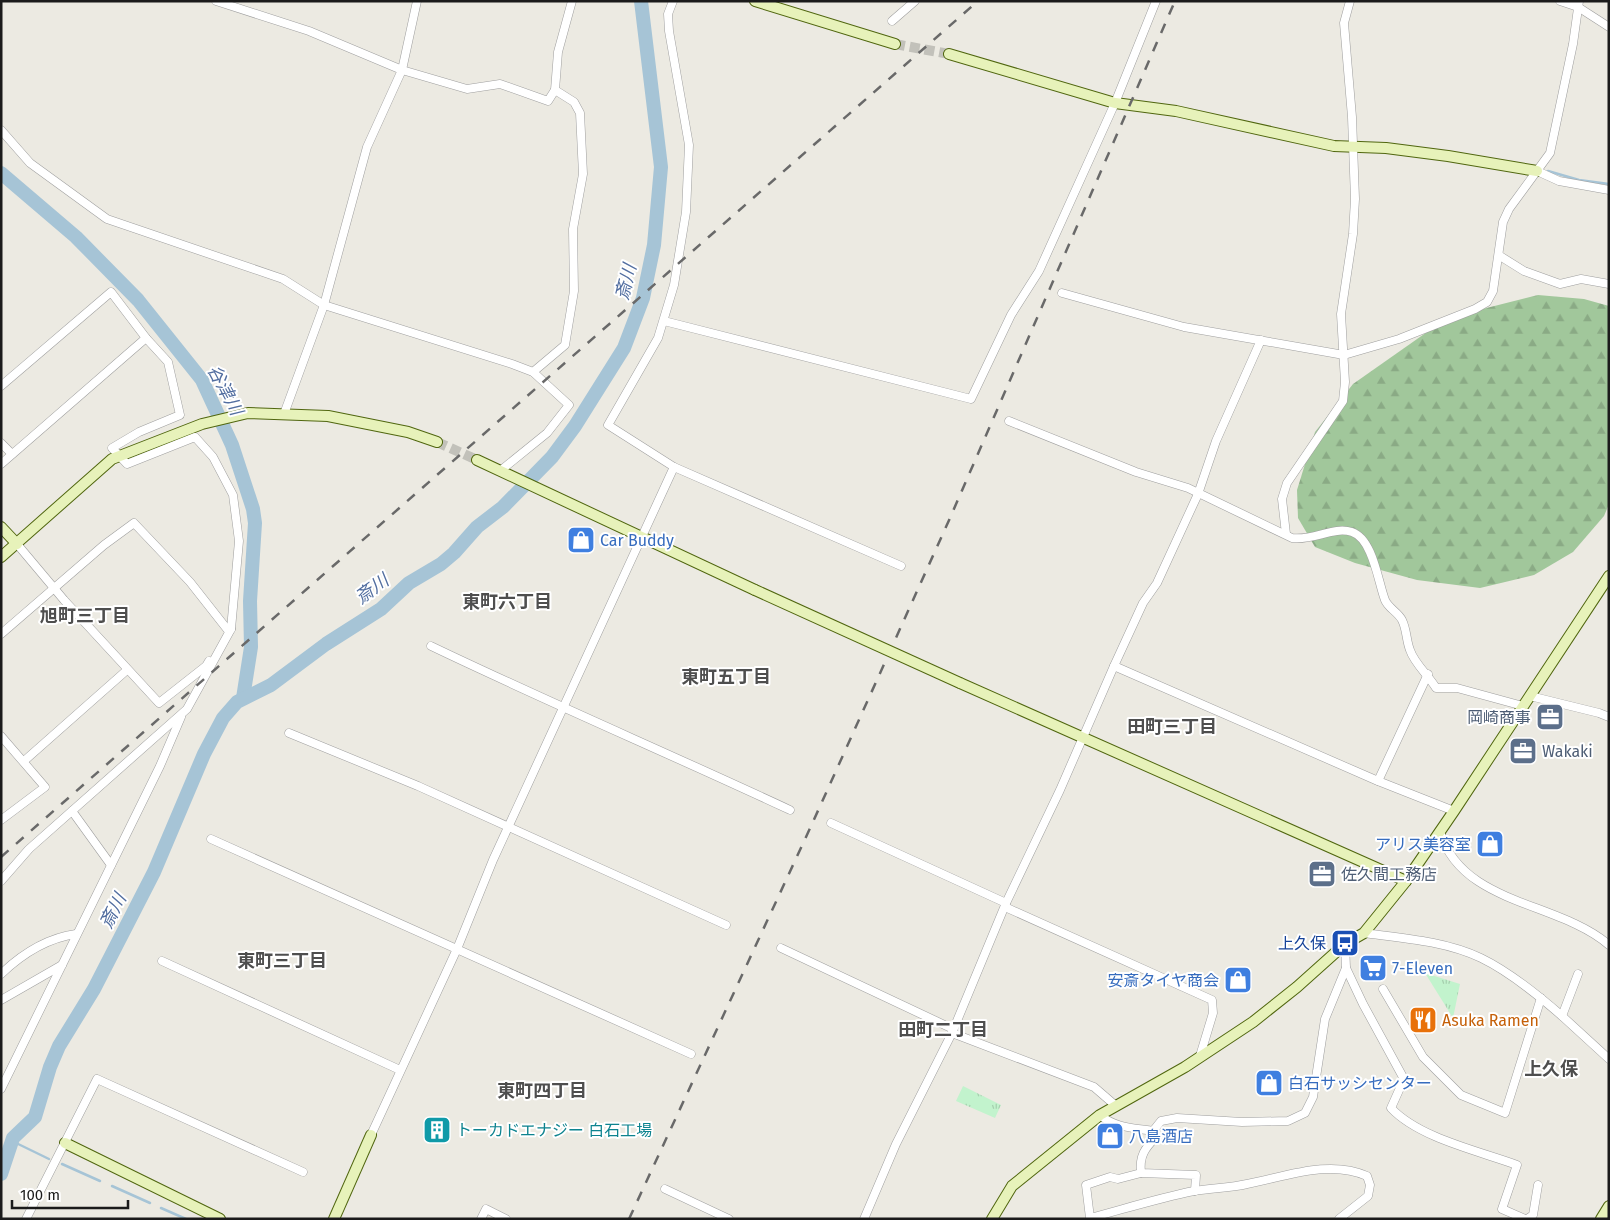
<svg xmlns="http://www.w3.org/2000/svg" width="1610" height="1220" font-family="'Fira Sans','Noto Sans JP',sans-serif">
  <defs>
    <pattern id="forest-firs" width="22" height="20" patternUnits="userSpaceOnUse" patternTransform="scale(1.25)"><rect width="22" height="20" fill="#a1c79b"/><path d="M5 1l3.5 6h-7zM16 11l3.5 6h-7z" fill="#8aaa85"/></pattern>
    <pattern id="park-tufts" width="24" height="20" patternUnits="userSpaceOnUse" patternTransform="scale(1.25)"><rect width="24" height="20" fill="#c2f3cd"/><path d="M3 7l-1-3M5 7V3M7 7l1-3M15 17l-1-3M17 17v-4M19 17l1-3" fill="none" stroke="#a6d0af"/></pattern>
  </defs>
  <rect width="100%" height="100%" fill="#eceae2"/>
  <path fill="url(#forest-firs)" d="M1538,295l46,4 25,7v198l-5,12 -31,36 -39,23 -54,13 -63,-8 -62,-17 -40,-16 -17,-29 -1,-28 18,-58 38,-48 94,-66z"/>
  <g fill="url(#park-tufts)">
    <path d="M1425,973l35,11 -7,34z"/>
    <path d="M963,1086l38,19 -6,13 -39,-17z"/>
  </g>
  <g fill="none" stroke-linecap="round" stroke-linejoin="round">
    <g stroke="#a6c4d6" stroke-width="2.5">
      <path d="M1548,171l31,9 30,4"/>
      <path d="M12,1141l37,18"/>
      <path d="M62,1164l38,17"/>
      <path d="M112,1186l38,17"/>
      <path d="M161,1208l25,11"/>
    </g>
    <g stroke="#a6c4d6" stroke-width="14">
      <path d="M1,173l75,64 62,63 64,80 30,65 21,64 2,14 -5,78 1,46 -8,51"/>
      <path d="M1,1174l12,-36 22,-21 15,-50 9,-21 35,-57 60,-117 50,-118 19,-36 14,-16 34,-17 55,-41 55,-35 28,-26 32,-19 13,-11 23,-26 26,-20 49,-50 23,-31 49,-78 19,-50 11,-53 7,-78 -20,-166"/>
    </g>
    <g stroke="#c2c1ba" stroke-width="10" stroke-dasharray="10 5" stroke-linecap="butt">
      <path d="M895,44l54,10"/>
      <path d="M437,442l40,18"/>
    </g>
    <defs>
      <g id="street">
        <path d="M216,1l93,30 93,39 65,19 33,-5 48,17 7,-11 3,-38 14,-51"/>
        <path d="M673,1l-5,13 1,17 20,114 -3,67 -12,73 -16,53 -50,87 66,42 227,99"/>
        <path d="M1560,1l18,6 31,20"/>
        <path d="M892,21l23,-20"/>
        <path d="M1,130l29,33 77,56 176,60 41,26 188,59 21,8 36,33 -22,28 -47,38"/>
        <path d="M1537,171l22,10 50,9"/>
        <path d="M1500,256l24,15 36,13 21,-5 28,5"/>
        <path d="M1062,293l122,34 160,28 55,-16 76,-30 12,-7 6,-11 10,-69 6,-13 41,-56 23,-109 6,-43"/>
        <path d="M664,321l307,78 40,-84 28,-44 76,-168 41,-102"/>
        <path d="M533,372l32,-27 9,-54 -1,-62 10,-55 -3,-61 -6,-11 -19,-12"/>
        <path d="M1,386l110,-94 35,46 22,24 12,53 -41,17 -27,16 15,16 68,-27 18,20 20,38 6,46 -8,88 -44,80 -158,140 -28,32"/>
        <path d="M284,414l40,-109 43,-158 35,-77 15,-69"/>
        <path d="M1009,421l127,51 52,16 104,50c22,3 41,-12 60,-6 21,7 26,50 33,68 3,8 13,12 17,20 5,10 4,20 8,30 4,13 19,26 26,38h21l66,18"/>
        <path d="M1,443l11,11"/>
        <path d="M1,464l145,-126"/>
        <path d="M1286,534l-4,-35 5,-16 56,-82 2,-19 -4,-68 12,-80 2,-35 -3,-82 -8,-94 6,-22"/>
        <path d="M17,544l47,56 95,103 47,-37 3,-5"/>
        <path d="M1,634l103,-89 30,-22 56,59 37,47h4"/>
        <path d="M431,646c119,57 239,108 359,164"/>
        <path d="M1114,666l264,115 76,30"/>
        <path d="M1530,696l69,17 10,4"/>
        <path d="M289,733l129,53 308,139"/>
        <path d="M1,736l44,51 -44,33"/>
        <path d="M24,761l103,-91"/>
        <path d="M1378,781l50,-107"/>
        <path d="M72,811l39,54"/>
        <path d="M831,823l175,80"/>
        <path d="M1440,832c22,73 118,69 169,113"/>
        <path d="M211,839l480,215"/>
        <path d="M1005,907l207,93 1,13 -13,43"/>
        <path d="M1364,933c38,5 81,8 117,25 29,14 57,37 81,58l16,-42"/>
        <path d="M1345,944l1,24 17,36 41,75 -13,29c28,30 88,43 126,57l-15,44 23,10"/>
        <path d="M781,948l172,81"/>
        <path d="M162,961l238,109"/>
        <path d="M1,974c22,-21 46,-36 75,-40"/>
        <path d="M1383,989l40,68 38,38 44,18 36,-115"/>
        <path d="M1,1000l61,-35"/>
        <path d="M1562,1016l47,43"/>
        <path d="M952,1033l142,54 22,19"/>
        <path d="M1,1089l159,-323 21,-49"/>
        <path d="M1100,1115c15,13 34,13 53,16"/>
        <path d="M1153,1131l8,-10 16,-3 65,4 46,-1 17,-8 8,-16 12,-78 21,-51"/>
        <path d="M1153,1131l3,6c-11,11 -17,19 -15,36l55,2 -1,16"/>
        <path d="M371,1135l86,-186 36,-89 181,-393"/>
        <path d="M1141,1173l-23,6 -8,-2 -24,8 4,33c34,-9 69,-20 104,-27 17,-3 36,-3 53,-7 38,-7 82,-25 120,-8l3,9 -2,11 -29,23"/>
        <path d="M665,1189l64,30"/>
        <path d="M26,1219l71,-140 206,93"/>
        <path d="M481,1219l5,-10 20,10"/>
        <path d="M864,1219l32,-75 56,-111 54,-130 54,-113 54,-124 29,-63 14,-20 41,-89 18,-53 45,-101"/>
        <path d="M1527,1219l6,-4 5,-30"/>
      </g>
      <g id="secondary">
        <path d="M755,1l140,43"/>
        <path d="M949,54l166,49 61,8 158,35 52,2 62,8 89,15"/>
        <path d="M477,460l278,130"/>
        <path d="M1,527l16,17"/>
        <path d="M1,557l111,-98 90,-35 46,-11 80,3 80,16 29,10"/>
        <path d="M960,683l446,198"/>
        <path d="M65,1143l155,76"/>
        <path d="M334,1219l37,-84"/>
        <path d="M992,1219l20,-33 88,-71 85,-48 68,-45 44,-35 48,-43 19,-11 42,-52 48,-70 155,-235"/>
        <path d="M1601,1219l8,-13"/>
      </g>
    </defs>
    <use href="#street" stroke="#9f9f9f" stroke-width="9"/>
    <use href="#secondary" stroke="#50660f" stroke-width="12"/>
    <use href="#street" stroke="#fff" stroke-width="8"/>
    <use href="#secondary" stroke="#e7f2ba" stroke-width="10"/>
    <g stroke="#696969" stroke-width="2.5" stroke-dasharray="10 10" stroke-linecap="butt">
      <path d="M1,857l977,-856"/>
      <path d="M629,1219l183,-395 138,-306 225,-517"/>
    </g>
    <defs>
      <path id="secondary-bridge" d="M755,590l205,93"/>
    </defs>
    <use href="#secondary-bridge" stroke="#50660f" stroke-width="12" stroke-linecap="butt"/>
    <use href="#secondary-bridge" stroke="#e7f2ba" stroke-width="10"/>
  </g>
  <defs>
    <symbol id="shop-square" viewBox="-11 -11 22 22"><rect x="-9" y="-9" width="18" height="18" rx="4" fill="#3f7fe0" stroke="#fff"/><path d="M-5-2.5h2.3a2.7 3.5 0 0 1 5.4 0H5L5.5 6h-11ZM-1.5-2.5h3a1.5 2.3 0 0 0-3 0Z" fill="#fff"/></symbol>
    <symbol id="office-square" viewBox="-11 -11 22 22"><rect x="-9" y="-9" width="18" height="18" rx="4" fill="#5c6f8a" stroke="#fff"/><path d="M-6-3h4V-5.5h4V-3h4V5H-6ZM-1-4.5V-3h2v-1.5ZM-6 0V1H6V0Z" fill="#fff"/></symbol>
    <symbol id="bus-square" viewBox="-11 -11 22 22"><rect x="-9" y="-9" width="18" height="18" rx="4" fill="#1a4fb4" stroke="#fff"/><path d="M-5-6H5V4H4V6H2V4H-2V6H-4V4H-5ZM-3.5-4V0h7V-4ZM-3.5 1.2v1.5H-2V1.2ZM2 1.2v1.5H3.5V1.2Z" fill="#fff"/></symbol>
    <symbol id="supermarket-square" viewBox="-11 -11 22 22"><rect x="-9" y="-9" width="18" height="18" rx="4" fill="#3f7fe0" stroke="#fff"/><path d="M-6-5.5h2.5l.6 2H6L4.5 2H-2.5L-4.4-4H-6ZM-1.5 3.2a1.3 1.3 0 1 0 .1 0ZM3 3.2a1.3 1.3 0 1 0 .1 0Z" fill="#fff"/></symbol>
    <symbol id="restaurant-square" viewBox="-11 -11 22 22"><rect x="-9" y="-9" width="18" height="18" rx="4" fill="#e8710a" stroke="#fff"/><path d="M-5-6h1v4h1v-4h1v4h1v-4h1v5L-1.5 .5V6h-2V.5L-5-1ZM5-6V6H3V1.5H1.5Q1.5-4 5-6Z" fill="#fff"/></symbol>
    <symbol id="building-square" viewBox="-11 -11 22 22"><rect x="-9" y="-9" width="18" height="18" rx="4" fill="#0f9aa8" stroke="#fff"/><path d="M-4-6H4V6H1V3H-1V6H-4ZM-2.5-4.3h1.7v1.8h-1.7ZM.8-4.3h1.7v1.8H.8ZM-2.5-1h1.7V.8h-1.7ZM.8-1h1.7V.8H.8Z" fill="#fff"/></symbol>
  </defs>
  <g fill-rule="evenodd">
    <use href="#shop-square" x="565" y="524" width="32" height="32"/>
    <use href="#office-square" x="1534" y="701" width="32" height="32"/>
    <use href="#office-square" x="1507" y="735" width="32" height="32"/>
    <use href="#shop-square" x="1474" y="828" width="32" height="32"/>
    <use href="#office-square" x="1306" y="858" width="32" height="32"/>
    <use href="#bus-square" x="1329" y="927" width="32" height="32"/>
    <use href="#supermarket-square" x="1357" y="952" width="32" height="32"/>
    <use href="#shop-square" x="1222" y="964" width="32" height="32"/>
    <use href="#restaurant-square" x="1407" y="1004" width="32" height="32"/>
    <use href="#shop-square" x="1253" y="1067" width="32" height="32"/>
    <use href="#building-square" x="421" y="1114" width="32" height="32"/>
    <use href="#shop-square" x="1094" y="1120" width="32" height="32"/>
  </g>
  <g text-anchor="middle" stroke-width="4" stroke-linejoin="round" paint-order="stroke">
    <g font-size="16" fill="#366cbe" stroke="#fff" text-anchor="start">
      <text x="600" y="546">Car Buddy</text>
      <text x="1471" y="850" text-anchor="end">アリス美容室</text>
      <text x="1392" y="974">7-Eleven</text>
      <text x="1219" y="986" text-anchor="end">安斎タイヤ商会</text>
      <text x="1288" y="1089">白石サッシセンター</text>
      <text x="1129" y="1142">八島酒店</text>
    </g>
    <g font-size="16" fill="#4e5e75" stroke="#fff" text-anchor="start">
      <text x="1531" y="723" text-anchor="end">岡崎商事</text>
      <text x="1542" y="757">Wakaki</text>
      <text x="1341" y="880">佐久間工務店</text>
    </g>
    <g font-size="16" fill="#164399" stroke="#fff" text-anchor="end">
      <text x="1326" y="949">上久保</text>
    </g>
    <g font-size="16" fill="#c56008" stroke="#fff" text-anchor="start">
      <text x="1442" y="1026">Asuka Ramen</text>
    </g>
    <g font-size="16" fill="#0d838f" stroke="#fff" text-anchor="start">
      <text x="456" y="1136">トーカドエナジー 白石工場</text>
    </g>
    <g font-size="18" font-style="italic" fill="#526ea0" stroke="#fff">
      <text transform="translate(626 282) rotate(-76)" y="6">斎川</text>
      <text transform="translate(225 390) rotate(62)" y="6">谷津川</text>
      <text transform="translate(372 589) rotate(-36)" y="6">斎川</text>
      <text transform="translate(113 911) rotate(-63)" y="6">斎川</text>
    </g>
    <g font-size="18" font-weight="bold" fill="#4e4e4e" stroke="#fff">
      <text x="507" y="608">東町六丁目</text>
      <text x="85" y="622">旭町三丁目</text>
      <text x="726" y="683">東町五丁目</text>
      <text x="1172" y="733">田町三丁目</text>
      <text x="282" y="967">東町三丁目</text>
      <text x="943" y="1036">田町二丁目</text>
      <text x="1551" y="1075">上久保</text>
      <text x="542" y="1097">東町四丁目</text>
    </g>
  </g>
  <rect width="1610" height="1220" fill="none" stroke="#1b1b1b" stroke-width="5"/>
  <path d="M12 1200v8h116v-8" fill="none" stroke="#1b1b1b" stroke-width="2.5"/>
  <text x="20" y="1200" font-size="15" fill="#1b1b1b" stroke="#ffffff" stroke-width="4" paint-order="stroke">100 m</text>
</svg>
